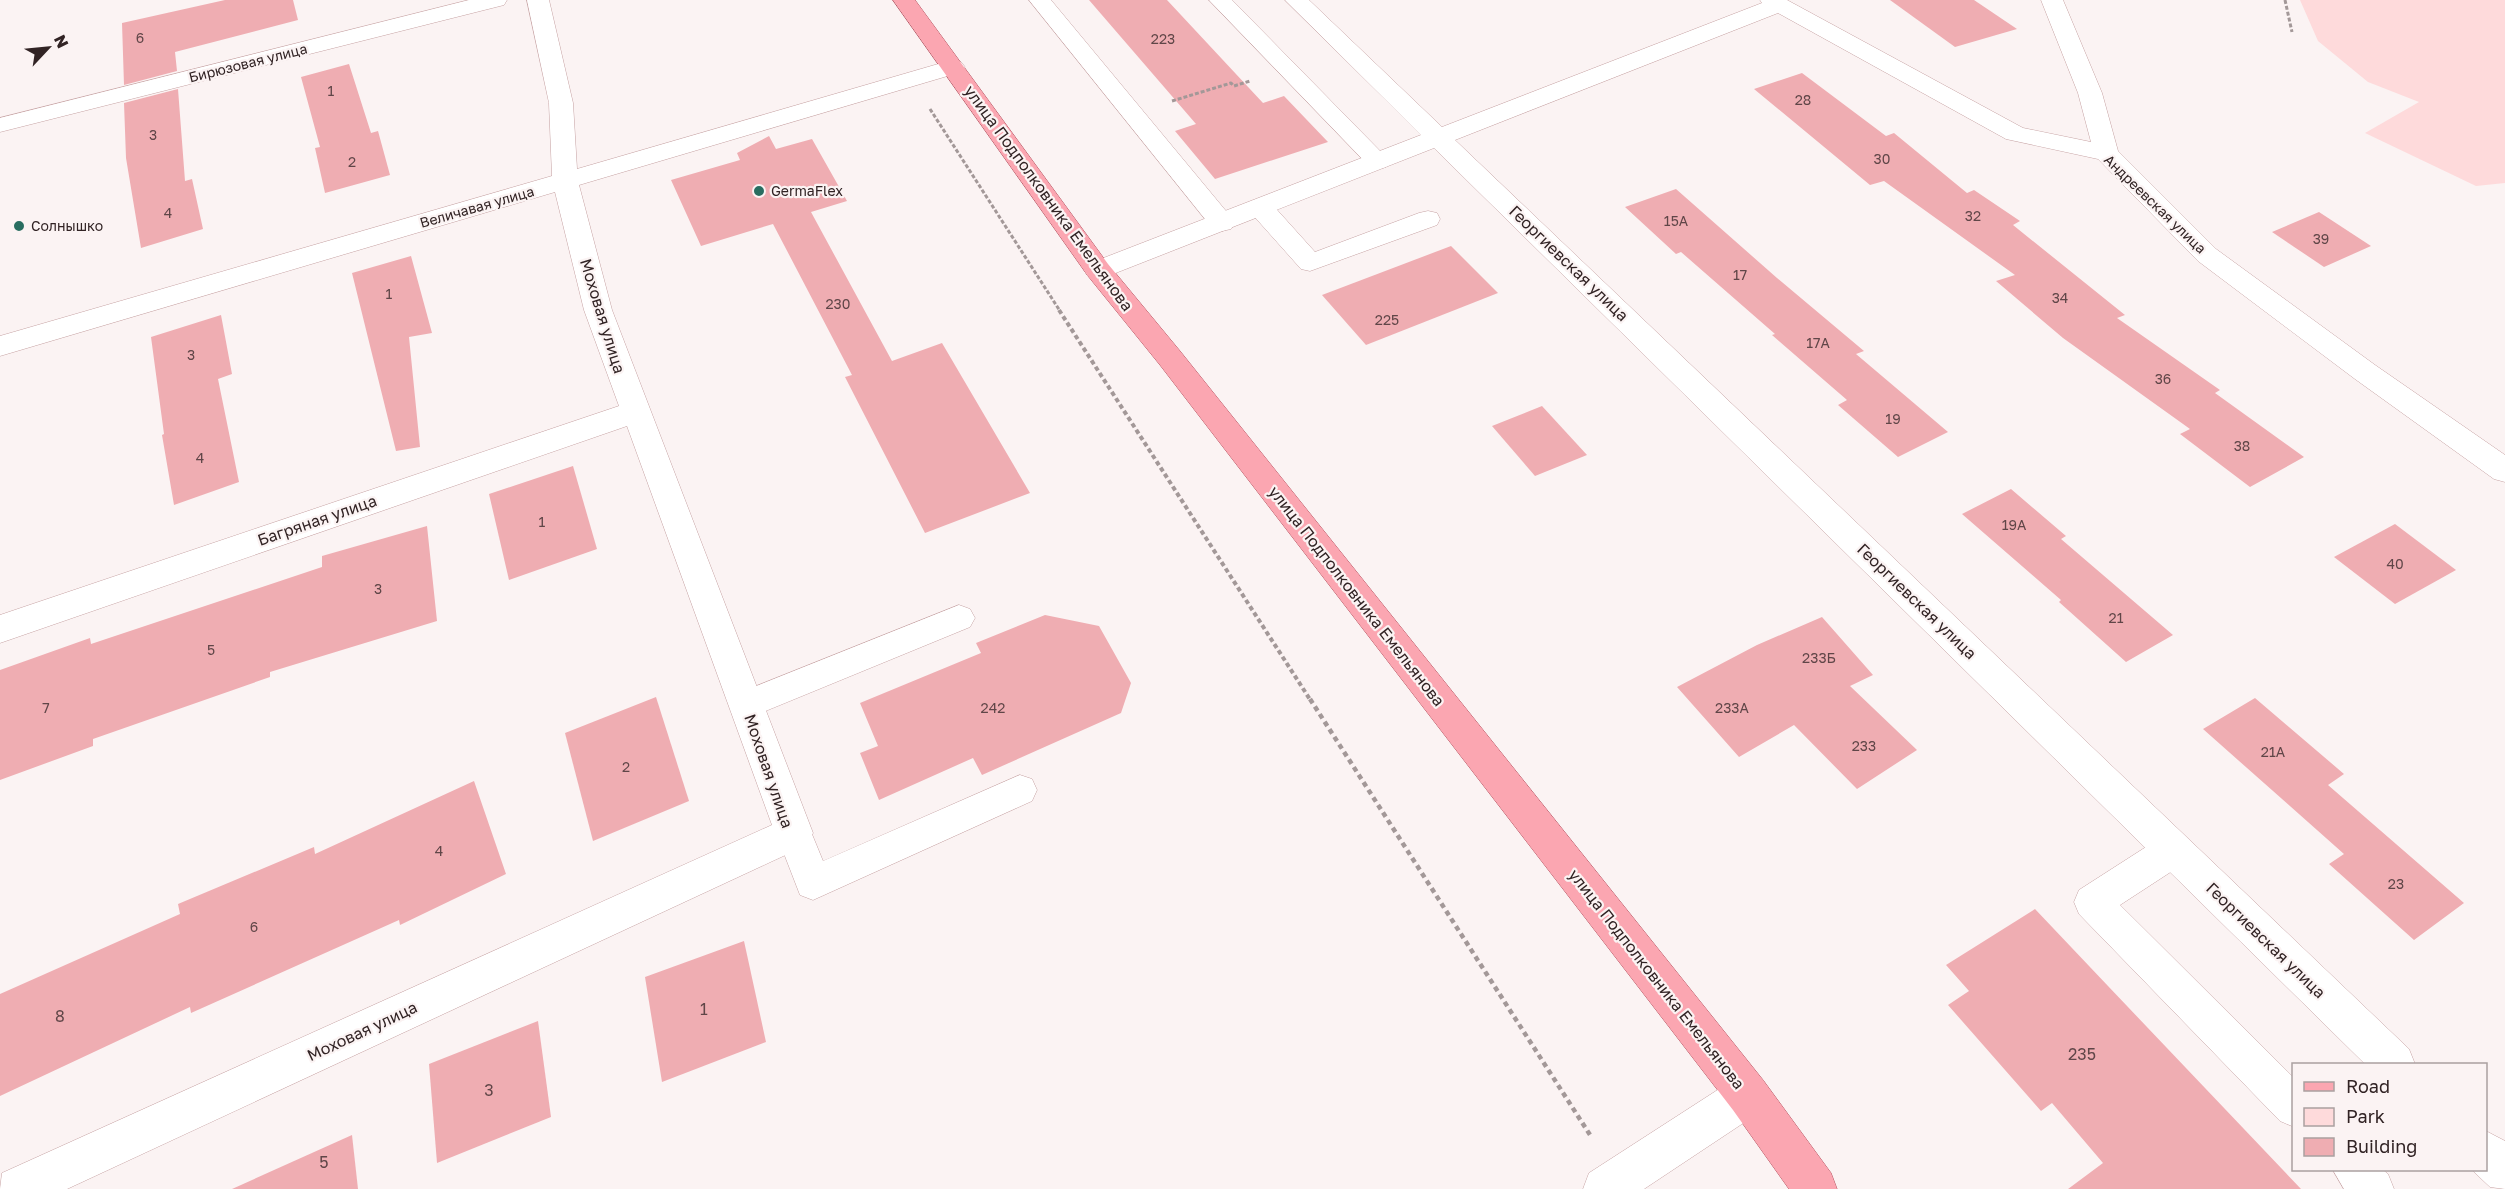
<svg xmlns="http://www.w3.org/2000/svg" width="2505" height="1189" font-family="'Golos Text',sans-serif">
  <rect width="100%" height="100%" fill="#fbf3f3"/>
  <path fill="#fedadb" d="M2300,0h205v183l-29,3 -111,-53 54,-31 -51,-20 -50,-41z"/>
  <g fill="#efadb2">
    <path d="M225,0h68l5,20 -123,32 2,19 -53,14 -2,-62z"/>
    <path d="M1089,0h78l96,103 21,-7 44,46 -113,37 -40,-48 21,-7z"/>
    <path d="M1890,0h84l43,29 -62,18z"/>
    <path d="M349,64l22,69 7,-2 12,44 -65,18 -10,-45 5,-1 -19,-70z"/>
    <path d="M1802,73l84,63 8,-3 73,60 7,-3 46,31 -7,4 112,90 -8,3 103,72 -5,3 89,64 -54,30 -70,-53 10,-5 -127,-91 -67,-57 19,-6 -131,-94 -14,4 -116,-96z"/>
    <path d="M178,89l7,92 7,-2 11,50 -62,19 -15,-90 -2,-55z"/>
    <path d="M769,136l7,13 36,-10 35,62 -36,11 81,149 50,-18 88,150 -105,40 -80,-156 7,-2 -79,-151 -72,22 -30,-66 69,-20 -3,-7z"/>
    <path d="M1676,189l101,89 87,73 -8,3 92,78 -50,25 -60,-52 9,-5 -75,-65 3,-1 -94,-82 -5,2 -51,-47z"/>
    <path d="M2319,212l52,34 -47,21 -52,-35z"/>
    <path d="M1451,246l47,47 -132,52 -44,-50z"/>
    <path d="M411,256l21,77 -23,4 11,110 -24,4 -44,-178z"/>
    <path d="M221,315l11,59 -14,5 21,103 -65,23 -12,-70 2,-1 -13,-97z"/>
    <path d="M1542,406l45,49 -52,21 -43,-50z"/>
    <path d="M573,466l24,83 -88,31 -20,-86z"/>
    <path d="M2011,489l55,47 -5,3 112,96 -47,27 -67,-60 2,-2 -99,-86z"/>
    <path d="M2395,524l61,46 -61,34 -61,-47z"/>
    <path d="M427,526l10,95 -167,51v5l-177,62v7l-93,34v-110l90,-32 1,6 231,-77v-11z"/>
    <path d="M1045,615l54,11 32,57 -10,30 -139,62 -9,-17 -94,42 -19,-47 18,-7 -18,-43 121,-50 -5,-10z"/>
    <path d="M1822,617l51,58 -23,11 67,64 -60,39 -63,-64 -55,32 -62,-70 80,-42z"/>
    <path d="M656,697l33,104 -96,40 -28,-108z"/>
    <path d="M2255,698l89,76 -16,11 136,118 -50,37 -85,-76 15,-10 -141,-125z"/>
    <path d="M474,781l32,93 -106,51 -1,-5 -208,93 -1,-6 -190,89v-102l180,-80 -2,-10 136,-57 1,7z"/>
    <path d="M2035,909l73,77 193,203h-233l35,-26 -51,-60 -11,8 -93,-106 21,-14 -23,-26z"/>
    <path d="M744,941l22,101 -104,40 -17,-105z"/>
    <path d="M538,1021l13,96 -114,46 -8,-99z"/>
    <path d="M352,1135l6,54h-126z"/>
  </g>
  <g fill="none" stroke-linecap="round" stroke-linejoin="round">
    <defs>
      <g id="lane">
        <path d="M1029,0h22l180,217 4,6 -4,6 -9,2 -9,-2z"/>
        <path d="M1209,0h23l154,157 4,5 -4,5 -8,2 -8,-2z"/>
        <path d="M1261,200l9,2 45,50 104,-39 9,-2 9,2 3,6 -3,6 -127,46 -9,-2 -49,-55 -3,-6 3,-6z"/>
        <path d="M959,605l11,4 5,9 -5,9 -224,92 -12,-4 -5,-10 5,-10z"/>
        <path d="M1020,775l12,4 5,11 -5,11 -219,99 -13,-5 -24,-62 5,-11 13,-5 13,5 16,39z"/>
        <path d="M2173,834l13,4 5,12 -5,12 -66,43 174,173v49l-14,-6 -201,-207 -5,-12 5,-12 81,-52z"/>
        <path d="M2333,1170h50l5,4 6,15h-50z"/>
      </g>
      <g id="street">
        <path d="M469,0h38l-3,5 -504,127v-14z"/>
        <path d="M527,0h22l24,103 4,66 368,-107 8,-2 8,2 4,5 -4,5 -382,113 33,125 201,523 -6,12 -740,344h-67l2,-16 770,-348 -145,-399 -627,217v-28l619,-209 -35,-96 -29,-118 -555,164v-20l552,-160 -3,-73z"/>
        <path d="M1285,0h24l133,127 320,-124 -2,-3h27l236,128 68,14 -13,-49 -37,-93h22l39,93 16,58 98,98 159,116 130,90v27l-11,-3 -139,-100 -157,-118 -100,-102 -92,-20 -228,-126 -323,127 954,909 6,15h-50l-931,-916 -326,128 -10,3 -10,-3 -4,-6 4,-6 333,-129z"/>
        <path d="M1748,1074l15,6 6,15 -6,15 -119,79h-61l6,-16 144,-93z"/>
        <path d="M2486,1131l19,10v48l-15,-2 -18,-17h14z"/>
      </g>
      <path id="primary" d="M893,0h22l193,264 72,87 583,729 68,93 6,16h-48l-56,-79 -573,-745 -72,-89z"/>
    </defs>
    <use href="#lane" stroke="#c6a2a3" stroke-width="1"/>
    <use href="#street" stroke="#c6a2a3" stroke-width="1"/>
    <use href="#primary" stroke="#b2515e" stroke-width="1"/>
    <g stroke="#a39898" stroke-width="3" stroke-dasharray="4 2" stroke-linecap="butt">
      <path d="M2285,0l7,32"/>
      <path d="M1172,101l59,-18 3,3 16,-5"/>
      <path d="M930,109l130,202"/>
    </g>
    <path stroke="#a39898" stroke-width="4" stroke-dasharray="4.5 3" stroke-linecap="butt" d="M1059,310l252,391"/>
    <path stroke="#a39898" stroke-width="4.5" stroke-dasharray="5 4" stroke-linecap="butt" d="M1310,699l282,439"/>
    <use href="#lane" fill="#fff" fill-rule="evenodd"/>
    <use href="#street" fill="#fff" fill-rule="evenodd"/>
    <use href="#primary" fill="#fba6b1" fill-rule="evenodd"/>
  </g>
  <g fill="#296d60" stroke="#fbf3f3" stroke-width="2">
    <circle cx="759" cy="191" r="6"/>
    <circle cx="19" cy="226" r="6"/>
  </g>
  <g text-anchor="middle" stroke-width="4.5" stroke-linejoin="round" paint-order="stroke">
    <g font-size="14" fill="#604648">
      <text x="140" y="43">6</text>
      <text x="1163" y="44">223</text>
      <text x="331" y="96">1</text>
      <text x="1803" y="105">28</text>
      <text x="153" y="140">3</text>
      <text x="1882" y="164">30</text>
      <text x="352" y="167">2</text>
      <text x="168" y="218">4</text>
      <text x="1973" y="221">32</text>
      <text x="1676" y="226">15А</text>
      <text x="2321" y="244">39</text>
      <text x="1740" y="280">17</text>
      <text x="389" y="299">1</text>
      <text x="2060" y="303">34</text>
      <text x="838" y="309">230</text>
      <text x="1387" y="325">225</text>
      <text x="1818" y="348">17А</text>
      <text x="191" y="360">3</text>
      <text x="2163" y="384">36</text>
      <text x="1893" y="424">19</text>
      <text x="2242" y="451">38</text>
      <text x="200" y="463">4</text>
      <text x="542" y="527">1</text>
      <text x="2014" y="530">19А</text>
      <text x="2395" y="569">40</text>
      <text x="378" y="594">3</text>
      <text x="2116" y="623">21</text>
      <text x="211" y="655">5</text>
      <text x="1819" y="663">233Б</text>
      <text x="46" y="713">7</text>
      <text x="993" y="713">242</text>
      <text x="1732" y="713">233А</text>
      <text x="1864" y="751">233</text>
      <text x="2273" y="757">21А</text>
      <text x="626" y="772">2</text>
      <text x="439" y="856">4</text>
      <text x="2396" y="889">23</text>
      <text x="254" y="932">6</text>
    </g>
    <g font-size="14" fill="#312324" stroke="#fbf3f3">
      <text transform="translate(248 63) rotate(-14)" y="5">Бирюзовая улица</text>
      <text transform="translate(2155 204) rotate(44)" y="5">Андреевская улица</text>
      <text transform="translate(477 207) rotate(-16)" y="5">Величавая улица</text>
    </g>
    <g font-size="14" fill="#312324" stroke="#fbf3f3" text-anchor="start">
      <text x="771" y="196">GermaFlex</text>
      <text x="31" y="231">Солнышко</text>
    </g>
    <g font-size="16" fill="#312324" stroke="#fbf3f3">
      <text transform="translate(1049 198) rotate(54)" y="6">улица Подполковника Емельянова</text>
      <text transform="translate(1569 263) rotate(44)" y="6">Георгиевская улица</text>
      <text transform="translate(603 316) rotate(73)" y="6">Моховая улица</text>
      <text transform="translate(317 520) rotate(-19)" y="6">Багряная улица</text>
      <text transform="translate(1357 596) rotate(52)" y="6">улица Подполковника Емельянова</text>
      <text transform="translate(1917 601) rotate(44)" y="6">Георгиевская улица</text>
      <text transform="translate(769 771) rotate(71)" y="6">Моховая улица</text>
      <text transform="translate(2266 940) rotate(44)" y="6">Георгиевская улица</text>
      <text transform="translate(1657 979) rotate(52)" y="6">улица Подполковника Емельянова</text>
      <text transform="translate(362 1031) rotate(-25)" y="6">Моховая улица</text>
    </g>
    <g font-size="16" fill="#604648">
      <text x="704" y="1015">1</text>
      <text x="60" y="1022">8</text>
      <text x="2082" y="1060">235</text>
      <text x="489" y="1096">3</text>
      <text x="324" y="1168">5</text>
    </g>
  </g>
  <rect x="2292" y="1063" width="195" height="108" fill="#fbf3f3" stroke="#aaa0a0" stroke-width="1.5"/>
  <rect x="2304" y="1082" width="30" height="9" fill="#fba6b1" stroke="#aaa0a0" stroke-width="1.5"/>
  <text x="2346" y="1093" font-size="18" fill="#312324">Road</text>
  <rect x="2304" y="1108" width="30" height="18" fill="#fedadb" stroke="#aaa0a0" stroke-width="1.5"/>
  <text x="2346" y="1123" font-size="18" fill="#312324">Park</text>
  <rect x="2304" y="1138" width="30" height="18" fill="#efadb2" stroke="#aaa0a0" stroke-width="1.5"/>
  <text x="2346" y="1153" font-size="18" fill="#312324">Building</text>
  <g transform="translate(48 48) rotate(64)" stroke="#fbf3f3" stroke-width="4.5" paint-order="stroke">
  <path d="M0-4.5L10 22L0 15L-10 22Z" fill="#312324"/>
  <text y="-9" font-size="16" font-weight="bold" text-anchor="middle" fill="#312324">N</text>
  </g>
</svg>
